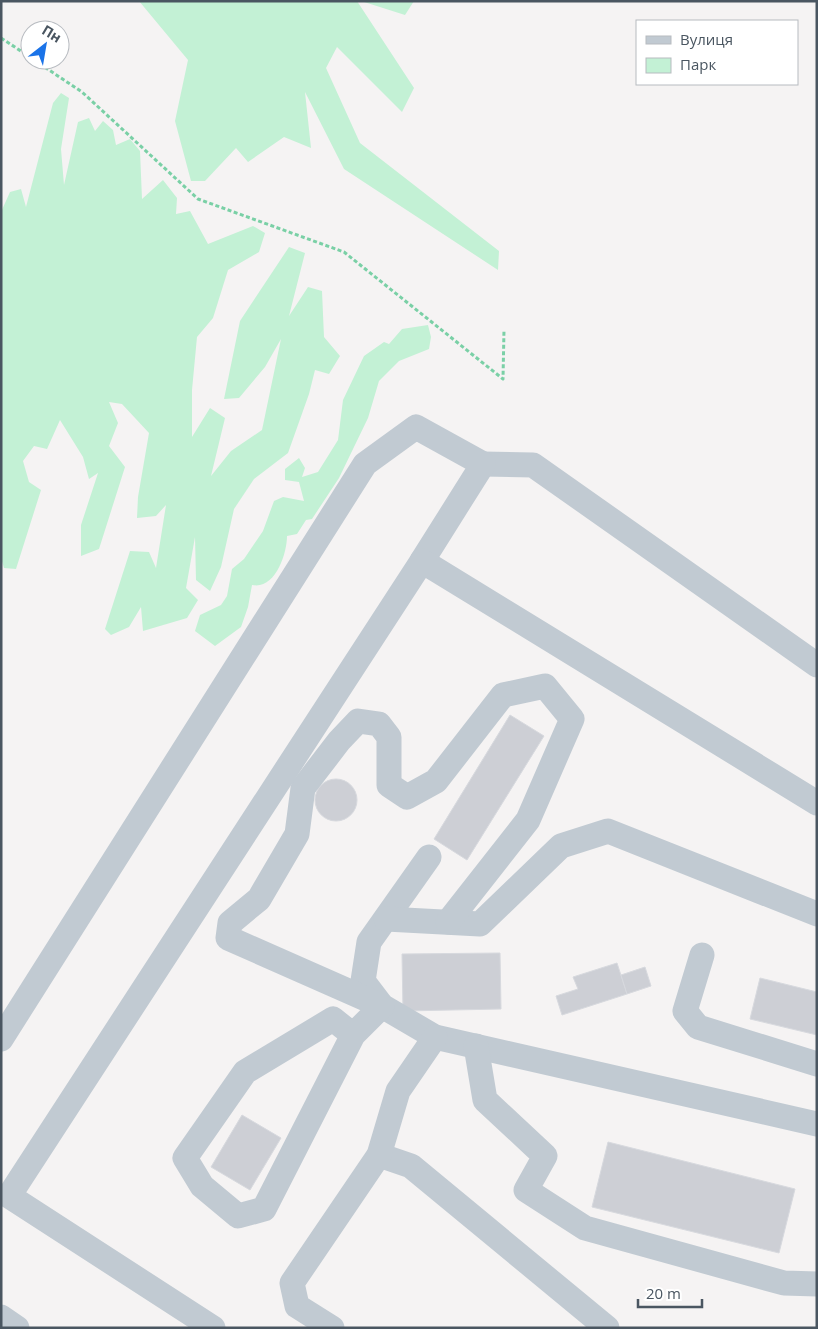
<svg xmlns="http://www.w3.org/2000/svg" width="818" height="1329" font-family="'Open Sans',sans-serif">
  <rect width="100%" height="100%" fill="#f5f3f3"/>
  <g fill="#c3f1d5">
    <path d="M139,1h218l57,87 -12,24 -65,-65 -11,21 34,75 139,108 -1,19 -154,-101 -39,-77 6,56 -27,-11 -36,25 -12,-14 -31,33h-14l-16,-60 13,-61z"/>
    <path d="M361,1h53l-9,14z"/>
    <path d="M61,93l8,5 -8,51 3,36 14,-63 11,-4 6,13 8,-10 10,9 3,15 14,-6 10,12 2,48 21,-19 14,18 -1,16 14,-3 18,33 45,-18 12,7 -6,19 -31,18 -15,48 -16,19 -5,53v47l18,-29 15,10 -14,58 20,-25 31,-21 19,-91 -16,28 -26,31 -15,1 16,-78 49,-74 16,6 -16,63 19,-29 14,4 2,46 16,19 -11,18 -14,-4 -6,24 -21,59 -34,26 -20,30 -13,58 -11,24 -14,-11 -1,-43 -9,51 12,12 -11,18 -44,13 -2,-24 -12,20 -18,8 -6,-6 25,-78 19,1 7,16 10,-63 -10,11 -19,2 1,-21 11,-64 -27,-29 -13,-2 9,21 -9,23 16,21 -26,82 -18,7v-31l17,-52 -9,6 -6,-22 -23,-37 -13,29 -13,-3 -11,15 6,21 12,8 -25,79 -12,-1 -3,-10v-346l9,-20 11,-3 5,18 27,-104z"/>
    <path d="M428,325l3,12 -2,12 -30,12 -20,20 -11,37 -29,60 -27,41 -6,1 -9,14 -10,2c0,18 -12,54 -35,49l-4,22 -7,20 -26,19 -20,-15 5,-16 21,-10 6,-9 5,-27 12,-10 19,-28 11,-30 9,-4 21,4 -5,-19 -14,-2v-11l14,-11 6,10 -3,9 16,-5 20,-32 5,-40 21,-44 20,-14 5,2 13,-15z"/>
  </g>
  <g fill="#cdcfd5" stroke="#d7d9de">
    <path d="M510,715l34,21 -77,124 -33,-21z"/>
    <circle cx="336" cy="800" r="21"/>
    <path d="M500,953l1,56 -98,2 -1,-57z"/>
    <path d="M617,963l10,31 -65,21 -6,-19 22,-7 -5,-12z"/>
    <path d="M645,967l6,19 -24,8 -6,-19z"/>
    <path d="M760,978l57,14v43l-67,-16z"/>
    <path d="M242,1115l39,23 -31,52 -39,-23z"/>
    <path d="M608,1142l187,47 -16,64 -187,-46z"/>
  </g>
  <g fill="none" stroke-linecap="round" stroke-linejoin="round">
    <g stroke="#7ad0a6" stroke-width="3" stroke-dasharray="4 2.5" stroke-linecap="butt">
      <path d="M1,38l29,19"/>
      <path d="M34,60l48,32 116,107 146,53 159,127 1,-49"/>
    </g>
    <g stroke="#c1cad2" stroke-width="25">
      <path d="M483,464l50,1 284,200"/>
      <path d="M429,857l-60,85 -6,39 19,25 53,31 382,87"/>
      <path d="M386,919l94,5 81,-78 47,-15 209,83"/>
      <path d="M702,955l-17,56 13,16 119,37"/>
      <path d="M353,1035l-20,-16 -88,53 -60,86 17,28 36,30 26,-7 89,-174 29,-29 -154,-68 2,-15 29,-24 38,-65 6,-46 36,-47 19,-20 21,3 10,13v48l18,12 29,-16 67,-86 42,-9 27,33 -44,101 -80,102"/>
      <path d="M1,1039l364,-575 51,-37 67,37 -61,97"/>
      <path d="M476,1046l9,54 60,56 -19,34 59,38 199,55 33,1"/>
      <path d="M379,1155l32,11 196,162"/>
      <path d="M1,1317l16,11"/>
      <path d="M213,1328l-204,-132 413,-635 395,242"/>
      <path d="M332,1328l-35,-22 -5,-23 87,-128 19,-64 37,-54"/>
    </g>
  </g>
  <rect width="818" height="1329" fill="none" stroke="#4a5661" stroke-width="5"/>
  <rect x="636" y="20" width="162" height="65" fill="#ffffff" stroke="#b7bbc0"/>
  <rect x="646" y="36" width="25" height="8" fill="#c1cad2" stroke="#b7bbc0"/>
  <text x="680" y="45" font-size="15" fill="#4a5661">Вулиця</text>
  <rect x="646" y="58" width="25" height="15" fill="#c3f1d5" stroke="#b7bbc0"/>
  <text x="680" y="70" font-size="15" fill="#4a5661">Парк</text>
  <g transform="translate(45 45) rotate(31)"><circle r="24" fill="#ffffff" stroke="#b7bbc0"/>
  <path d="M0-4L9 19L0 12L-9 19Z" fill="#1a73e8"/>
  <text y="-8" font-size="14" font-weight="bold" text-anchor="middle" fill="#4a5661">Пн</text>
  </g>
  <path d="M638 1299v8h64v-8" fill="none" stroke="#4a5661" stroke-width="2.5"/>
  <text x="646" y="1299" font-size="15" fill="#4a5661" stroke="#ffffff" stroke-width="4" paint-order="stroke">20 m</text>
</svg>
